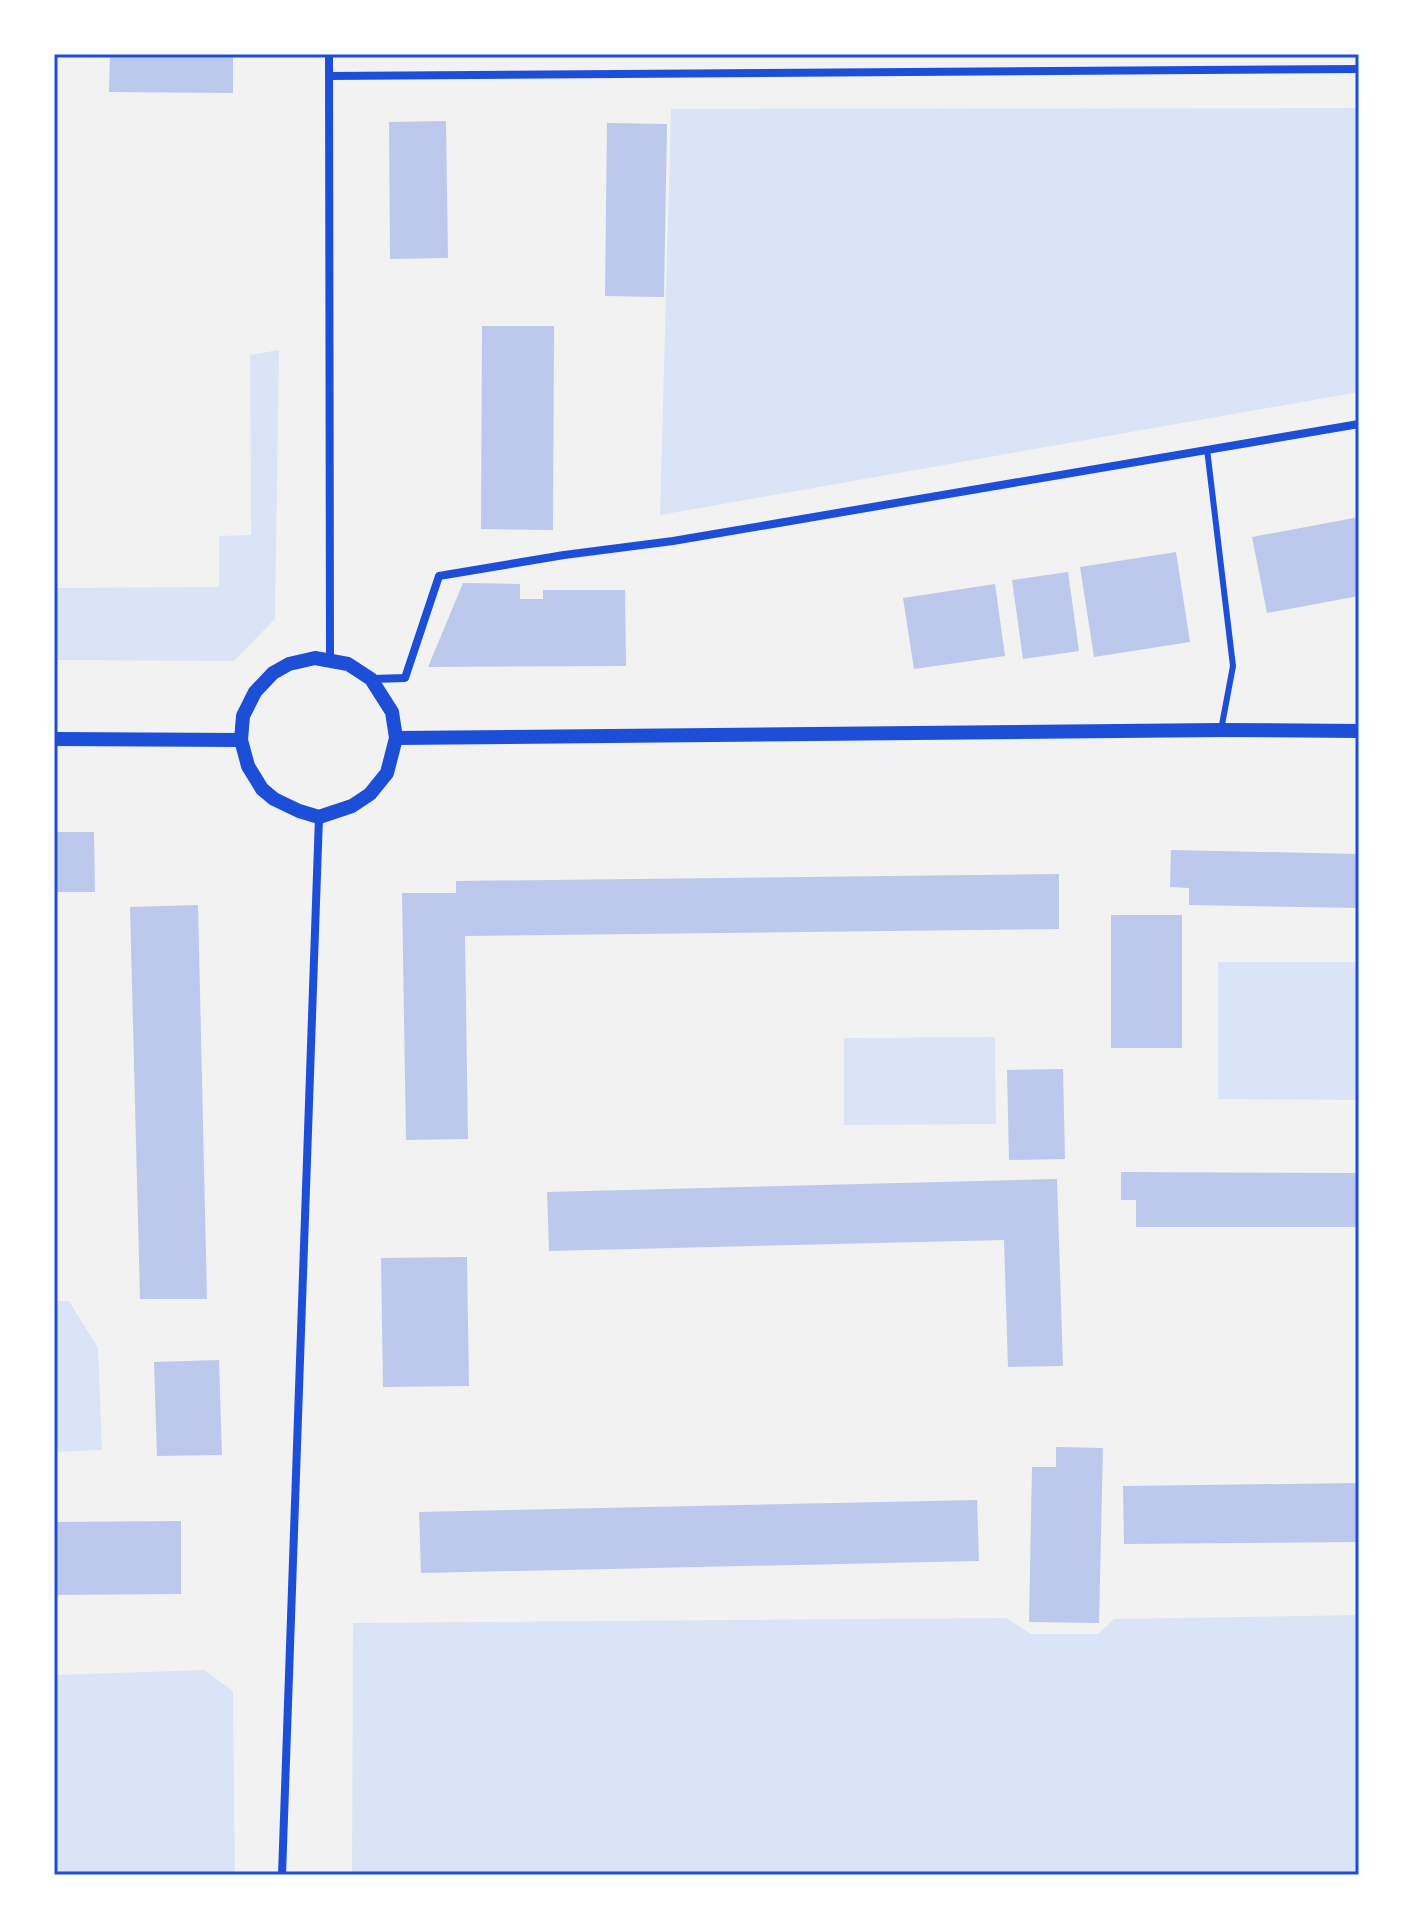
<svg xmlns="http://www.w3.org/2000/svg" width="1413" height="1929" font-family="'DM Sans',sans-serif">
  <rect width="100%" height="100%" fill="#f2f2f2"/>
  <g fill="#dbe4f7">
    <path d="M1359,108v284l-699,123 11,-406z"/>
    <path d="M279,350l-4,269 -41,42 -180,-1v-72l165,-1v-51l32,-1 -1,-180z"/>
    <path d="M1218,962h141v138l-141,-1z"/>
    <path d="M995,1037l1,87 -152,1v-87z"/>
    <path d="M54,1301h15l29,47 4,102 -48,2z"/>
    <path d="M1359,1615v260h-1007l1,-252 653,-5 25,16h67l16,-15z"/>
    <path d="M204,1670l29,21 2,184h-181v-200z"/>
  </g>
  <g fill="#bdc9ec">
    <path d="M110,54h123v39l-124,-1z"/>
    <path d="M446,121l2,137 -58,1 -1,-137z"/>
    <path d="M607,123l60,1 -3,173 -59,-1z"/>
    <path d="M482,326h72l-1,204 -72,-1z"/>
    <path d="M1359,517v79l-92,17 -15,-76z"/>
    <path d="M1176,552l14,90 -96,15 -14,-90z"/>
    <path d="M1068,572l11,79 -56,8 -11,-79z"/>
    <path d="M463,583l57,1v15h23v-9h82l1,76 -198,1z"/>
    <path d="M995,584l10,72 -91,13 -11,-71z"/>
    <path d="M54,832h40l1,60h-41z"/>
    <path d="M1171,850l188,4v54l-170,-3v-17l-19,-1z"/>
    <path d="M1059,874v55l-594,7 3,203 -62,1 -4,-247h54v-12z"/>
    <path d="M198,905l9,394h-67l-10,-392z"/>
    <rect x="1111" y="915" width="71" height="133"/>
    <path d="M1063,1069l2,90 -56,1 -2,-90z"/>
    <path d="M1121,1172l238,1v54h-223v-27h-15z"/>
    <path d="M1057,1179l6,187 -55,1 -4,-127 -455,11 -2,-59z"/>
    <path d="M467,1257l2,129 -86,1 -2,-129z"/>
    <path d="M219,1360l3,95 -65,1 -3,-94z"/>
    <path d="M1056,1447l47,1 -4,175 -70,-1 3,-155h24z"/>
    <path d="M1359,1483v59l-235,2 -1,-58z"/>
    <path d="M977,1500l2,61 -558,12 -2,-61z"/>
    <path d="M181,1521v73l-127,1v-73z"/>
  </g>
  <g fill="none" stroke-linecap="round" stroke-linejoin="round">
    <path stroke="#1d4ed8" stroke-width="6" d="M1207,449l26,217 -12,64"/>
    <g stroke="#1d4ed8" stroke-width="8">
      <path d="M329,54l1,607"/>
      <path d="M329,76l1030,-7"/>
      <path d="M372,679l33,-1 34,-102 125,-21 109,-14 686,-117"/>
      <path d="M282,1875l37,-1058"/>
    </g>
    <g stroke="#1d4ed8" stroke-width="14">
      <path d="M315,658l33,6 23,15 21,33 4,26 -9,35 -17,21 -18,12 -33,11 -20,-6 -25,-12 -12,-10 -14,-23 -7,-26 2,-24 12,-24 18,-19 16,-9z"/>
      <path d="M396,738l825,-8 138,1"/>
      <path d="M54,739l187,1"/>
    </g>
  </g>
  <rect width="1413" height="1929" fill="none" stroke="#ffffff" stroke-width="112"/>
  <rect x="56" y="56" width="1301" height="1817" fill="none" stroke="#1d4ed8" stroke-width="3"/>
</svg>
